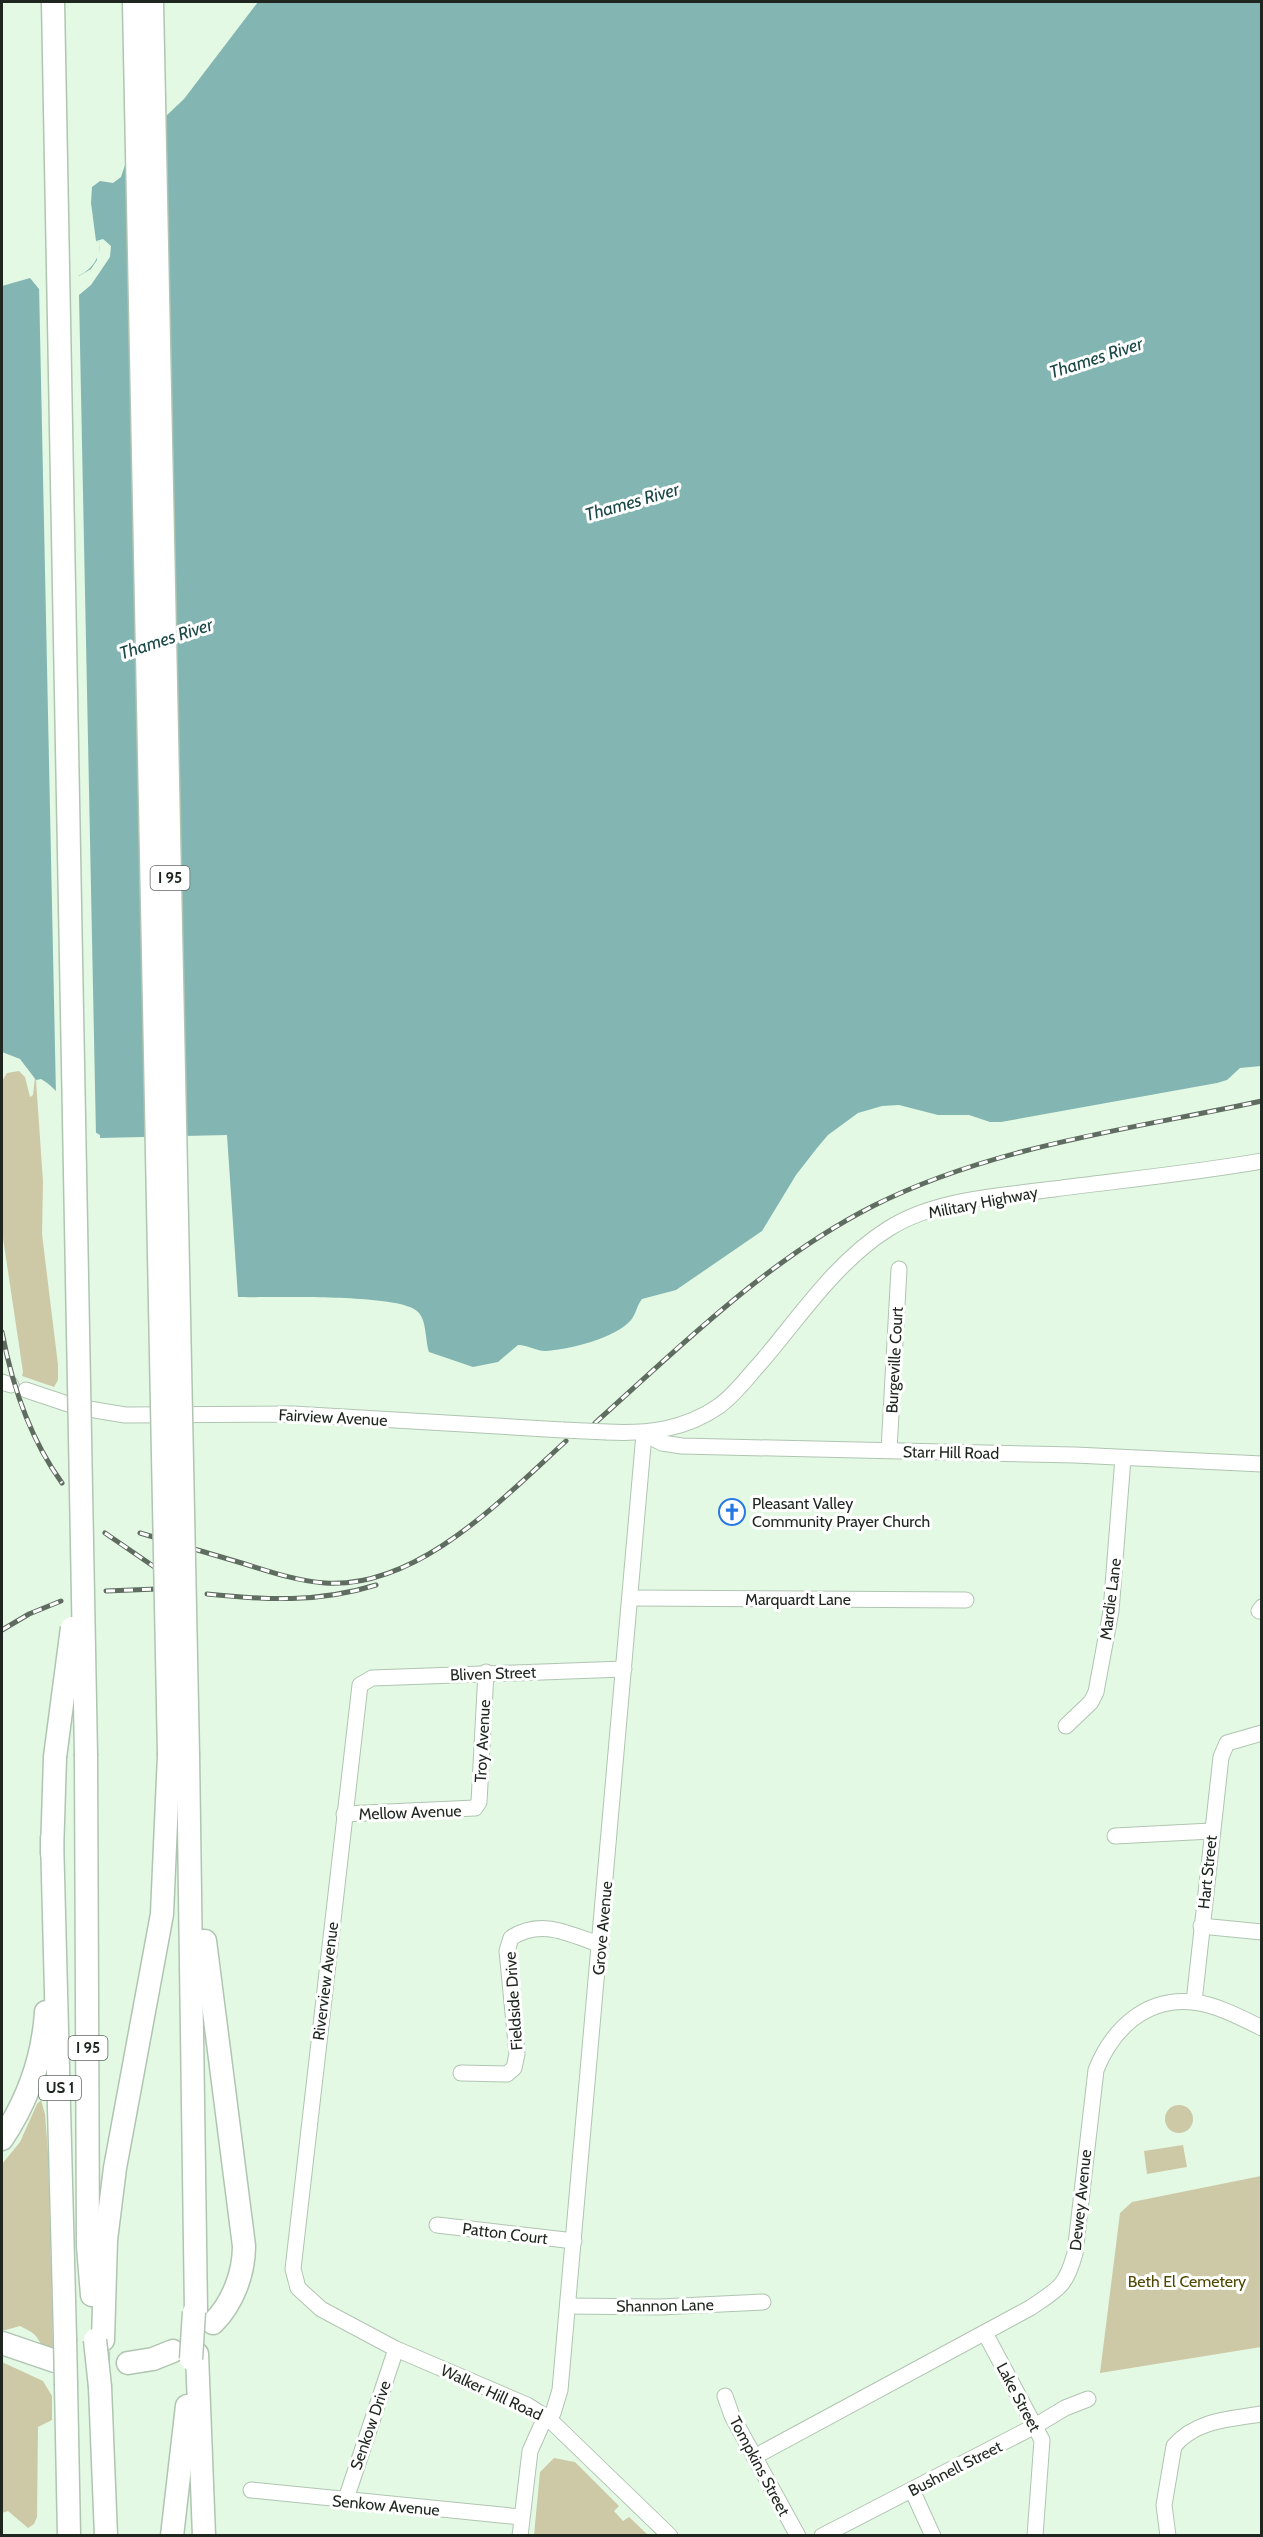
<svg xmlns="http://www.w3.org/2000/svg" width="1263" height="2537" font-family="Cabin,sans-serif">
  <rect width="100%" height="100%" fill="#e3f9e4"/>
  <g fill="#cdc9a6">
    <path d="M19,1071l6,6 5,20 3,-2 2,-17 1,2 7,102 -1,52 16,131v15l-4,7 -32,-11 1,-4 -20,-134 -1,-157 5,-8z"/>
    <path d="M41,2100l4,14 3,39 5,196c-12,1 -12,-8 -19,-15 -4,-3 -10,-6 -14,-8l-18,5v-167l18,-22 17,-38z"/>
    <circle cx="1179" cy="2119" r="14"/>
    <path d="M1183,2145l4,22 -40,7 -3,-23z"/>
    <path d="M1261,2176v171l-161,26 20,-160 12,-11z"/>
    <path d="M2,2362l41,19 9,15v24l-14,7 -1,90 -3,7 -6,4 -20,-17 -6,2z"/>
    <path d="M554,2458l21,4 44,44 -5,5 9,10 6,-4 19,18h-114l6,-63z"/>
  </g>
  <path fill="#83b5b2" d="M258,2h1003v1064l-21,2 -13,12 -10,3 -216,39h-11l-21,-7h-31l-39,-10 -17,1 -24,7 -30,22 -11,13 -21,27 -34,56 -86,59 -34,9c-5,6 -6,15 -11,21 -15,18 -63,30 -86,31 -9,0 -17,-6 -27,-6l-20,17 -25,5 -44,-15c-4,-12 -2,-31 -11,-40 -17,-19 -149,-14 -180,-15l-11,-162 -127,3v-3c-26,-14 -35,-42 -59,-56l-5,1 -16,-21 -18,-7v-766l28,-8 9,11c30,-10 60,-12 61,-47l-4,-1 -5,-38 1,-16 8,-6 13,2 8,-6 9,-27 54,-51z"/>
  <path fill="#e3f9e4" d="M103,239l8,7 -1,11 -19,28 -12,10 17,841 -23,-17 -17,-23 -17,-812 39,-11 1,3 12,-7 6,-9v-8h2l1,-10 -4,-1z"/>
  <g fill="none" stroke-linecap="round" stroke-linejoin="round">
    <path stroke="#bccfbd" stroke-width="22" stroke-dasharray="22 11" stroke-linecap="butt" d="M55,2361l73,2"/>
    <defs>
      <g id="minor">
        <path d="M2,1382l9,3"/>
        <path d="M26,1390l51,17 48,8 168,-1 270,16"/>
        <path d="M607,1432c40,2 78,-2 112,-26 17,-12 30,-31 44,-46 38,-45 74,-99 125,-131 47,-30 112,-33 166,-40 69,-9 139,-16 208,-28"/>
        <path d="M644,1434l18,9 20,3 393,9 187,9"/>
        <path d="M889,1450l10,-181"/>
        <path d="M630,1598l336,2"/>
        <path d="M1259,1611l3,-4"/>
        <path d="M624,1669l-252,9 -12,7 -67,584 5,19 23,21 75,40 131,56 22,14 121,117"/>
        <path d="M1066,1726l25,-24 5,-10 15,-81 12,-153"/>
        <path d="M344,1814l131,-6 4,-6 7,-130"/>
        <path d="M1115,1836l96,-5"/>
        <path d="M1201,1926l61,6"/>
        <path d="M1194,2002l27,-245 6,-14 35,-10"/>
        <path d="M461,2073l46,1 7,-6 3,-14 -10,-103 4,-13c30,-20 58,-4 90,7"/>
        <path d="M437,2225l137,16"/>
        <path d="M568,2306l92,1 103,-5"/>
        <path d="M985,2333l57,107 -7,96"/>
        <path d="M725,2396l7,20 66,120"/>
        <path d="M754,2457l276,-149c28,-19 36,-21 45,-55l21,-183c16,-40 49,-73 97,-68 22,2 49,16 69,26"/>
        <path d="M251,2490l270,27"/>
        <path d="M912,2490l21,46"/>
        <path d="M345,2502l51,-153"/>
        <path d="M520,2536l10,-85 13,-29 10,-9 7,-23 84,-956"/>
        <path d="M822,2536l213,-110 30,-18 23,-9"/>
        <path d="M1168,2536l-4,-31 10,-59c22,-26 56,-27 88,-32"/>
      </g>
      <g id="highway">
        <path d="M188,1755l8,556"/>
        <path d="M86,1756l2,490 4,49"/>
        <path d="M52,1838l13,500"/>
        <path d="M52,1853l3,-96"/>
        <path d="M205,1941l39,305c0,27 -11,57 -31,77"/>
        <path d="M2,2139c26,-39 41,-80 44,-127"/>
        <path d="M103,2340l3,-100 9,-72 47,-254 7,-159"/>
        <path d="M2,2343l53,18"/>
        <path d="M197,2354l7,182"/>
        <path d="M128,2363l25,-4 20,-8"/>
        <path d="M66,2385l3,151"/>
        <path d="M100,2387l6,149"/>
        <path d="M172,2536l15,-130"/>
      </g>
    </defs>
    <use href="#minor" stroke="#b0c5b1" stroke-width="17"/>
    <use href="#highway" stroke="#b0c5b1" stroke-width="25"/>
    <use href="#minor" stroke="#fff" stroke-width="15"/>
    <use href="#highway" stroke="#fff" stroke-width="22"/>
    <defs>
      <g id="rail">
        <path d="M2,1332c10,53 28,107 60,151"/>
        <path d="M595,1423c87,-78 172,-163 278,-217 119,-60 259,-77 389,-105"/>
        <path d="M105,1533l51,35"/>
        <path d="M140,1533c35,10 70,21 105,31 26,8 52,17 80,19 93,6 177,-84 241,-142"/>
        <path d="M106,1591l51,-2"/>
        <path d="M207,1594c59,6 111,9 169,-9"/>
        <path d="M2,1630l27,-16 32,-13"/>
      </g>
    </defs>
    <use href="#rail" stroke="#5f6c60" stroke-width="5"/>
    <use href="#rail" stroke="#fff" stroke-width="3" stroke-dasharray="9" stroke-linecap="butt"/>
    <defs>
      <path id="minor-bridge" d="M563,1430l44,2"/>
      <g id="highway-bridge">
        <path d="M53,2l33,1754"/>
        <path d="M134,2l35,1753"/>
        <path d="M152,2l36,1753"/>
        <path d="M55,1757l17,-129"/>
        <path d="M65,2338l1,47"/>
        <path d="M95,2340l5,47"/>
        <path d="M191,2359l3,-47"/>
      </g>
    </defs>
    <use href="#minor-bridge" stroke="#b0c5b1" stroke-width="17" stroke-linecap="butt"/>
    <use href="#highway-bridge" stroke="#b0c5b1" stroke-width="25" stroke-linecap="butt"/>
    <use href="#minor-bridge" stroke="#fff" stroke-width="15"/>
    <use href="#highway-bridge" stroke="#fff" stroke-width="22"/>
  </g>
  <defs>
    <symbol id="church-ring" viewBox="-11 -11 22 22"><circle r="9.5" fill="#fff" stroke="#2778e3" stroke-width="1.5"/><path d="M-1.2-6h2.4v3.5h3.3v2.4h-3.3V6h-2.4V-.1h-3.3v-2.4h3.3Z" fill="#2778e3"/></symbol>
  </defs>
  <g fill-rule="evenodd">
    <use href="#church-ring" x="717" y="1497" width="30" height="30"/>
  </g>
  <g text-anchor="middle" stroke-width="6" stroke-linejoin="round" paint-order="stroke">
    <g fill="#fff" stroke="#626762" stroke-width="1.5">
      <rect x="150.5" y="866" width="39" height="24" rx="4.5"/>
      <rect x="68.5" y="2036" width="39" height="24" rx="4.5"/>
      <rect x="39" y="2076" width="42" height="24" rx="4.5"/>
    </g>
    <g font-size="15" font-weight="bold" fill="#1e261f">
      <text x="170" y="883">I 95</text>
      <text x="88" y="2053">I 95</text>
      <text x="60" y="2093">US 1</text>
    </g>
    <g font-size="16" fill="#1e261f" stroke="#fff">
      <text transform="translate(983 1202) rotate(-11)" y="6">Military Highway</text>
      <text transform="translate(894 1360) rotate(-87)" y="6">Burgeville Court</text>
      <text transform="translate(333 1417) rotate(3)" y="6">Fairview Avenue</text>
      <text transform="translate(951 1452) rotate(1)" y="6">Starr Hill Road</text>
      <text x="798" y="1605">Marquardt Lane</text>
      <text transform="translate(1110 1599) rotate(-83)" y="6">Mardie Lane</text>
      <text transform="translate(493 1673) rotate(-2)" y="6">Bliven Street</text>
      <text transform="translate(482 1741) rotate(-87)" y="6">Troy Avenue</text>
      <text transform="translate(410 1812) rotate(-2)" y="6">Mellow Avenue</text>
      <text transform="translate(1207 1872) rotate(-84)" y="6">Hart Street</text>
      <text transform="translate(602 1928) rotate(-85)" y="6">Grove Avenue</text>
      <text transform="translate(325 1981) rotate(-83)" y="6">Riverview Avenue</text>
      <text transform="translate(513 2001) rotate(-94)" y="6">Fieldside Drive</text>
      <text transform="translate(1080 2200) rotate(-84)" y="6">Dewey Avenue</text>
      <text transform="translate(505 2233) rotate(7)" y="6">Patton Court</text>
      <text transform="translate(665 2305) rotate(-1)" y="6">Shannon Lane</text>
      <text transform="translate(492 2392) rotate(25)" y="6">Walker Hill Road</text>
      <text transform="translate(1019 2397) rotate(62)" y="6">Lake Street</text>
      <text transform="translate(370 2425) rotate(-71)" y="6">Senkow Drive</text>
      <text transform="translate(760 2466) rotate(62)" y="6">Tompkins Street</text>
      <text transform="translate(955 2468) rotate(-27)" y="6">Bushnell Street</text>
      <text transform="translate(386 2505) rotate(5)" y="6">Senkow Avenue</text>
    </g>
    <g font-size="16" fill="#1e261f" stroke="#fff" text-anchor="start">
      <text x="752" y="1509">Pleasant Valley<tspan x="752" dy="18">Community Prayer Church</tspan></text>
    </g>
    <g font-size="16" fill="#4f4800" stroke="#fff">
      <text x="1187" y="2287">Beth El Cemetery</text>
    </g>
    <g font-size="18" font-style="italic" fill="#1a4846" stroke="#fff">
      <text transform="translate(1096 358) rotate(-18)" y="6">Thames River</text>
      <text transform="translate(632 502) rotate(-16)" y="6">Thames River</text>
      <text transform="translate(166 639) rotate(-18)" y="6">Thames River</text>
    </g>
  </g>
  <rect width="1263" height="2537" fill="none" stroke="#1e261f" stroke-width="6"/>
</svg>
